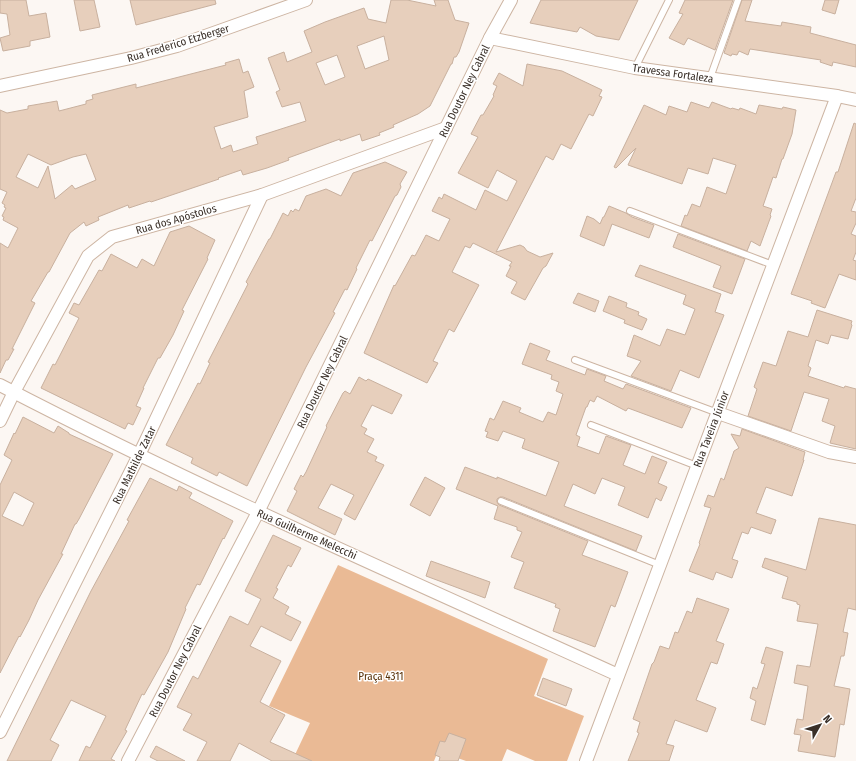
<svg xmlns="http://www.w3.org/2000/svg" width="856" height="761" font-family="'Fira Sans Condensed',sans-serif">
  <rect width="100%" height="100%" fill="#fcf7f3"/>
  <path fill="#eaba95" d="M338,565l210,94 -14,37 50,20 -17,45h-32l-28,-12 -5,12h-36l-28,-10 -4,10h-142l18,-38 -41,-17z"/>
  <g fill="#e7cfbc" stroke="#c8b09e" fill-rule="evenodd">
    <path d="M0,0h26l3,16 17,-3 4,24 -20,4v5l-27,5 -3,-13 10,-3 -3,-21 -7,-1z"/>
    <path d="M74,0h20l6,27 -20,4z"/>
    <path d="M130,0h85l1,4 -80,21z"/>
    <path d="M391,0h16l29,6 -2,-6h14l7,20 14,3 -10,29 -3,5h-2l-2,7h-1l-21,42 -12,8 -25,11 1,2 -15,6 1,2 -18,6 -2,-7 -20,7v-2l-52,19 1,2 -22,8 -24,7 -2,-5 -23,8 1,1 -68,23 -1,-1 -21,7 -1,-3 -30,12 1,3 -13,6 -2,-4 -14,11 -21,39h-1l-17,29 4,2 -23,46h2l-6,11h-2l-6,13v-130l8,5 10,-20 -15,-8 1,-3 -2,-1 4,-8 -2,-1 1,-2 -3,-2 5,-11 -7,-3v-79l7,3 21,-4v-3l29,-5 2,10 27,-7v-3l7,-2 -1,-4 44,-11v4l90,-23 -1,-2 14,-4 4,14 5,-2 6,16 -10,4 4,26 -34,10 7,22 10,-4 2,7 25,-8 -2,-7 50,-16 -6,-19 -18,5 -6,-15 4,-2 -12,-32 16,-6 3,10 25,-10 -8,-21 21,-9 39,-14 4,11 18,4zM384,36l5,24 -24,9 -8,-23zM337,55l8,22 -20,8 -9,-22zM28,154l23,11 22,-8 13,-3 10,26 -21,9 -3,-4 -17,14 -7,-33 -10,22 -22,-11z"/>
    <path d="M541,0h97l-19,40 -23,-4 -16,-9 -3,5 -47,-9z"/>
    <path d="M685,0h48l-18,50 -27,-12 -4,7 -15,-7 14,-24 -4,-1z"/>
    <path d="M742,0h10l-7,21 36,5 1,-4 29,5 -1,6 46,12v22l-23,-5 -1,4 -12,-4 1,-2 -71,-11 -2,6 -9,-4 -2,4 -5,-1 -1,2 -7,-3z"/>
    <path d="M825,0h14l-4,14 -13,-4z"/>
    <path d="M527,64l35,7 40,19 -3,6 3,1 -9,19 -4,-2 -18,35 -10,-5 -8,16 -7,-4 -50,96 24,-7 4,2 3,4 13,6 13,-4 -7,13 -3,2 -18,32 -14,-7 6,-11 -11,-6 5,-10h-2l3,-4 -39,-19 -3,5 -5,-2 -13,26 27,13 -25,47 -5,-3 -16,32 5,2 -11,20 -63,-30 30,-68 1,1 17,-31 3,1 11,-21 13,6 11,-22 -18,-8 7,-14 3,2 2,-5 32,16 9,-20 22,11 10,-20 -20,-11 -9,18 -30,-15 20,-36 -7,-3 10,-19h2l11,-19 -1,-1 4,-9 -4,-2 6,-11 24,13z"/>
    <path d="M691,102l18,6 3,-6 19,7 1,-1 7,2 1,-2 16,6 3,-9 23,4 1,-2 13,3 -4,24 -9,25h-1l-6,19 -3,-1 -10,29 9,3 -2,6 1,1 -11,30 -9,-5 -4,10 -66,-25 4,-11 2,1 5,-12 8,3 7,-20 19,7 10,-29 -23,-7 -5,16 -20,-6 -6,16 -54,-19 8,-17 -20,20 -2,-1 30,-62 22,10 3,-9 18,6z"/>
    <path d="M854,123l2,1v74l-5,13 5,1v11l-5,11 5,2v16l-3,8 3,1v19l-17,-6 -14,34 -14,-5 1,-2 -21,-7 45,-122h2z"/>
    <path d="M385,162l22,10 -7,12 1,3 -4,8 -2,1 -23,45 -2,-1 -14,28 1,1 -10,21 -2,-1 -12,23 2,1 -29,54 -59,119 -28,-14 -2,4 -26,-13 2,-5 -27,-13 32,-62 2,1 10,-21 -2,-1 40,-78 -2,-2 23,-43h1l13,-26 5,3 3,-6 2,2 2,-3 4,2 7,-15 20,-7 15,7 12,-23z"/>
    <path d="M609,206l17,7 6,4 22,8 -5,13 -37,-14 -8,22 -24,-10 7,-20 7,3 6,5 3,-7h1z"/>
    <path d="M189,226l26,14 -8,18 1,1 -26,51 2,1 -11,24 -13,23h-2l-15,30h1l-8,18 5,2 -8,17 -5,-2 -3,6 -84,-41 12,-24 2,1 24,-47 -10,-5 5,-10 5,2 20,-35 3,1 9,-17 26,14 5,-9 12,7 16,-34z"/>
    <path d="M678,234l67,25 -13,35 -19,-7 8,-21 -48,-19z"/>
    <path d="M640,265l81,29 -6,18 9,3 -25,63 -19,-8 -9,21 -40,-15 10,-15 -14,-5 7,-21 26,11 7,-17 18,6 10,-26 -12,-5 3,-9 -51,-19z"/>
    <path d="M578,293l21,8 -4,11 -22,-9z"/>
    <path d="M609,296l18,7 -1,4 13,5 -1,3 9,4 -5,11 -18,-7 1,-3 -22,-9z"/>
    <path d="M817,310l35,11 -1,3 1,1 -4,14 -17,-4 -3,9 -12,-4 -8,26 3,2 -3,8 36,12 1,-2 11,3v60l-26,-6 5,-17 -13,-5 7,-22 -25,-7 -13,39 -43,-15 9,-27 -3,-2 9,-25 13,4 12,-35 20,6z"/>
    <path d="M530,343l20,8 -4,9 39,15 2,-6 19,7 -2,5 19,8 3,-5 65,24 -9,20 -54,-20 -2,3 -29,-15 -3,6 -4,-2 -3,7h-1l-10,28 4,2 -3,9 22,8 7,-18 25,9 -8,20 22,9 7,-18 15,6 -9,21 9,4 -6,14 -5,-3 -8,20 -30,-13 7,-18 -23,-9 -7,16 -22,-10 -9,22 78,30 -6,15 -133,-54h-3l-3,2v3l2,3 89,36 -6,14 46,17 -13,35 -4,-2 -16,42 -42,-16 7,-22 -5,-2 1,-3 -42,-16 10,-26 -13,-5 11,-25 -5,-2v-3l-23,-8 4,-13 -42,-17 9,-22 32,12v-2l49,19 13,-34 -37,-14 3,-9 -22,-8 -5,10 -12,-4 2,-5 -3,-1 5,-13 4,2 9,-19 18,7 -2,4 24,10 5,-10 8,3 7,-21 -7,-3 3,-9 -8,-3 1,-4 -30,-11z"/>
    <path d="M359,377l7,4 2,-2 34,16 -10,19 -20,-9 -11,21 6,3 -3,5 10,5 -7,13 10,5 -2,4 9,4 -29,55 -11,-6 10,-19 -23,-11 -13,24 24,11 -7,16 -48,-24 10,-20 -3,-2 7,-14 2,2 3,-5 21,-45 -1,-1 17,-33 2,-2 5,3z"/>
    <path d="M23,417l31,16 4,-7 11,7v1l44,20 -34,65 -3,5h-1l-14,30h2l-25,46 -9,20 -9,17 -1,-1 -19,37v-188l12,-25 -8,-5 10,-22 1,1zM14,492l20,11 -11,23 -21,-10z"/>
    <path d="M742,429l63,23 -2,8h1l-12,36 -26,-9 -10,26 20,7 -5,14 -20,-7 -3,7 -6,-2 -10,27 6,2 -6,17 -16,-6 -3,8 -24,-9 11,-27 -1,-1 12,-35 -7,-2 4,-11 6,2 7,-19 3,2 10,-29 5,-3 -8,-14 9,2z"/>
    <path d="M425,477l20,11 -15,28 -20,-11z"/>
    <path d="M150,478l27,13 2,-5 13,7 -3,5 44,23 -9,18 -1,-1 -23,47 -3,-1 -12,24 1,1 -18,43 -24,43 -2,-1 -17,36 2,1 -16,28 4,2h-36l7,-15 4,2 16,-32 -35,-16 -21,40 9,5 -8,16h-44l84,-170 38,-70 -2,-1z"/>
    <path d="M819,518l37,7v85l-8,-2 -5,24 5,1 -4,23h-3l-7,30 16,3 -6,36 -4,-1 -5,33 -37,-6 3,-16 -7,-1 3,-15 6,1 5,-34 -14,-3 3,-18 13,2 8,-43 -21,-3 3,-16 -3,-1v-2l-15,-4 6,-21 -26,-10 3,-9 41,12z"/>
    <path d="M273,535l28,13 -10,19 -3,-2 -12,23 2,1 -5,9 16,9 -4,7 16,8 -10,19 -30,-15 -11,20 31,15 -21,41 25,13 -15,27 42,19h-40l-33,-18 -9,18h-33l10,-19 -24,-12 9,-16 -15,-7 16,-31 5,3 32,-63 18,9 13,-26 -16,-8z"/>
    <path d="M431,561l59,21 -5,16 -59,-22z"/>
    <path d="M697,598l32,11 -13,32 8,3 -7,20 -6,-2 -15,38 20,8 -9,24 -32,-12 -9,24 8,2 -5,15h-41l11,-28 -2,-1 3,-10 -7,-3 19,-55 2,-2 6,-16 9,3 6,-17 3,1 9,-22 5,2z"/>
    <path d="M766,647l17,5 -18,73 -14,-5 5,-19 -6,-3 3,-11 4,2 8,-25 -4,-1z"/>
    <path d="M543,678l29,11 -6,17 -29,-11z"/>
    <path d="M449,733l17,6 -8,22h-19l1,-4 -5,-2 5,-14 5,1z"/>
    <path d="M156,746l29,15h-27l-8,-4z"/>
  </g>
  <g fill="none" stroke-linecap="round" stroke-linejoin="round">
    <defs>
      <g id="service">
        <path d="M635,68l34,-68"/>
        <path d="M710,78l28,-78"/>
        <path d="M630,211l143,54"/>
        <path d="M575,360l143,53"/>
        <path d="M591,425l106,41"/>
        <path d="M501,501l159,64"/>
      </g>
      <g id="minor">
        <path d="M490,38l145,30 202,28 19,4"/>
        <path d="M0,86l131,-28 46,-12 129,-46"/>
        <path d="M0,385c202,105 411,196 618,290"/>
        <path d="M718,413l111,39 27,5"/>
        <path d="M0,421l14,-29 74,-136 24,-19 150,-42 184,-67"/>
        <path d="M0,732l139,-277 123,-260"/>
        <path d="M128,761l130,-249 232,-474 21,-38"/>
        <path d="M586,761l251,-665"/>
      </g>
    </defs>
    <use href="#service" stroke="#cdb5a3" stroke-width="8"/>
    <use href="#minor" stroke="#cdb5a3" stroke-width="14"/>
    <use href="#service" stroke="#fff" stroke-width="6"/>
    <use href="#minor" stroke="#fff" stroke-width="12"/>
  </g>
  <g text-anchor="middle" stroke-width="3" stroke-linejoin="round" paint-order="stroke">
    <g font-size="11" fill="#3a3029" stroke="#fff">
      <text transform="translate(178 43) rotate(-17)" y="4">Rua Frederico Etzberger</text>
      <text transform="translate(673 73) rotate(8)" y="4">Travessa Fortaleza</text>
      <text transform="translate(464 91) rotate(-64)" y="4">Rua Doutor Ney Cabral</text>
      <text transform="translate(176 219) rotate(-16)" y="4">Rua dos Apóstolos</text>
      <text transform="translate(322 382) rotate(-64)" y="4">Rua Doutor Ney Cabral</text>
      <text transform="translate(711 429) rotate(-69)" y="4">Rua Taveira Júnior</text>
      <text transform="translate(134 465) rotate(-64)" y="4">Rua Mathilde Zatar</text>
      <text transform="translate(307 534) rotate(24)" y="4">Rua Guilherme Melecchi</text>
      <text transform="translate(175 671) rotate(-63)" y="4">Rua Doutor Ney Cabral</text>
    </g>
    <g font-size="11" fill="#583007" stroke="#fff">
      <text x="381" y="680">Praça 4311</text>
    </g>
  </g>
  <g transform="translate(820 725) rotate(51)" stroke="#ffffff" stroke-width="3" paint-order="stroke">
  <path d="M0-3L7 15L0 10L-7 15Z" fill="#3a3029"/>
  <text y="-6" font-size="11" font-weight="bold" text-anchor="middle" fill="#3a3029">N</text>
  </g>
</svg>
